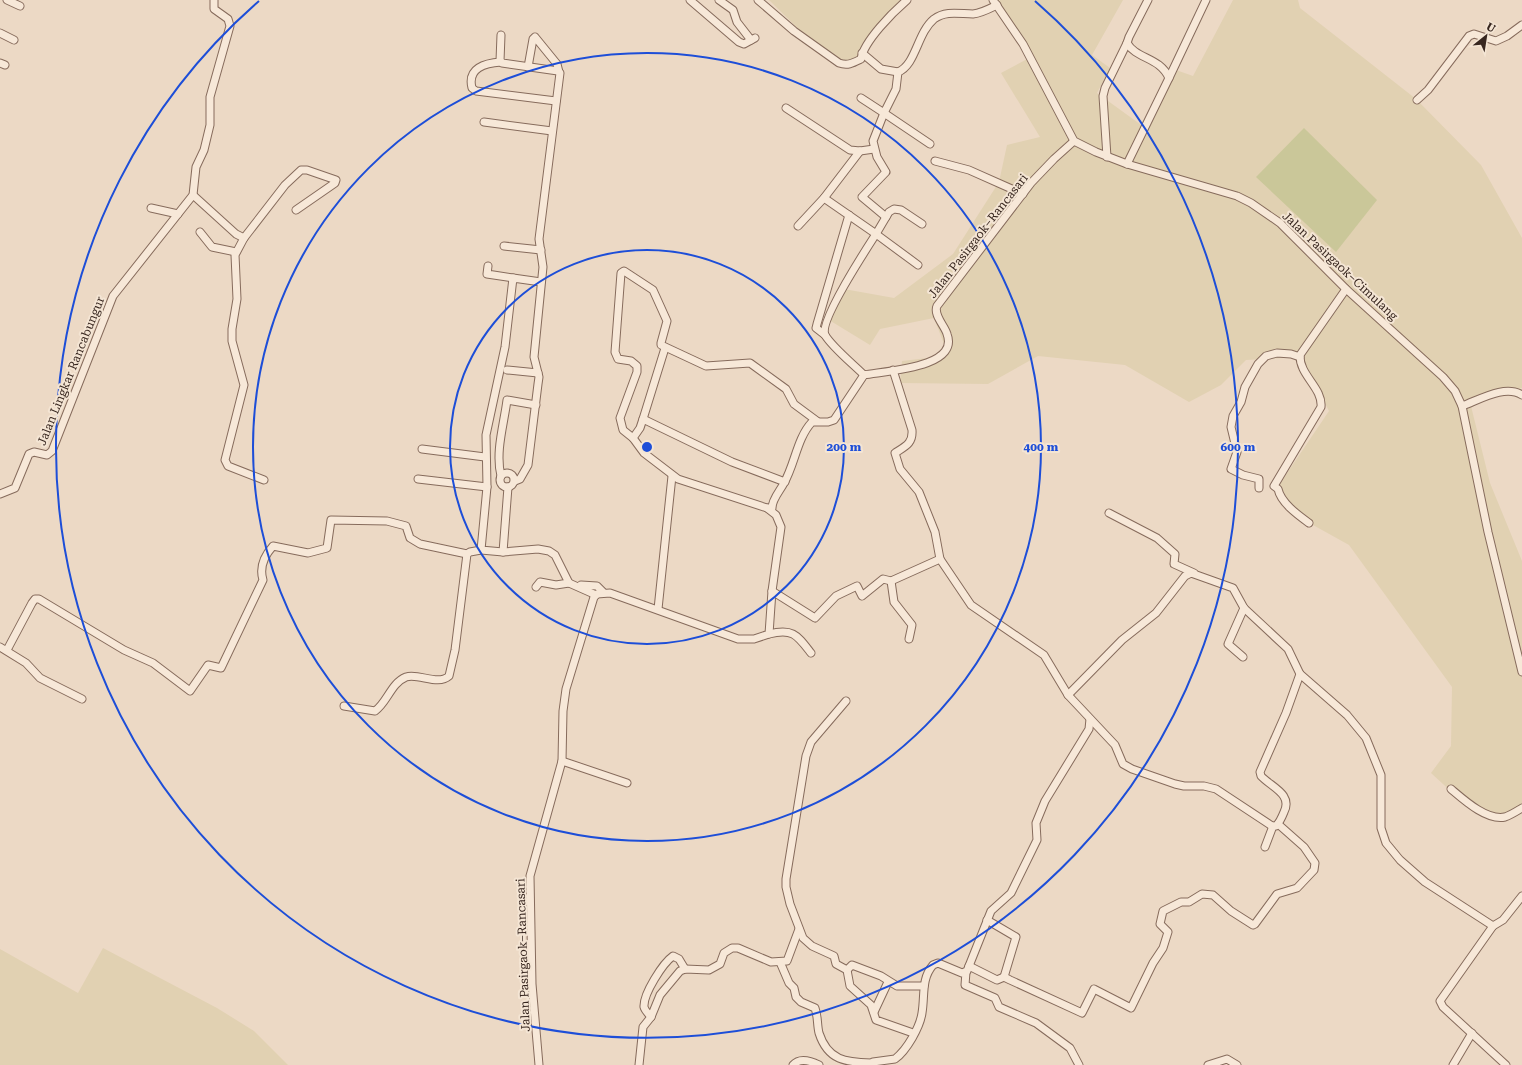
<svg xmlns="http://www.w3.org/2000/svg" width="1522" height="1065" font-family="'Roboto Serif',serif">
  <rect width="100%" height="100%" fill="#ecd9c5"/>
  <g fill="#e1d1b2">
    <path d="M769,0h138l-10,7 -47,58 -35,-20z"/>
    <path d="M994,0h129l-31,55 18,13 -13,25 47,34 32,-57 17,6 40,-76h65l2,8 116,91 65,66 41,73v150l-53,10 21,85 32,78v248l-19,11 -48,-25 -24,-22 20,-27 1,-59 -103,-142 -54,-30 -16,-30 50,-74 -28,-54 -55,3 -25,25 -32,17 -64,-37 -87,-9 -50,28 -88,-1 2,-22 34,-4 10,-8 -12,-31 -54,11 -10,16 -41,-25 15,-31 50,9 59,-44 46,-72 8,-37 33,-8 -39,-64 30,-16z"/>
    <path d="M103,948l114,60 37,23 34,34h-288v-116l78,44z"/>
  </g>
  <path fill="#cac799" d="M1304,128l73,72 -41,52 -80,-75z"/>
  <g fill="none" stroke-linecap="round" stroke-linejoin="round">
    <defs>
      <g id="street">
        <path d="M7,0l13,6"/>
        <path d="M690,0l49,42 5,2 11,-6"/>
        <path d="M719,0l14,10 4,12 14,18"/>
        <path d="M758,0l36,31 45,32c9,3 14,0 22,-4 3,-18 32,-47 46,-59"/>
        <path d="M993,0l30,44 51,97 22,11 31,12 110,32 14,7 29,20 66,66 97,88 12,14 7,15 26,126 34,140"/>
        <path d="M0,33l14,7"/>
        <path d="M501,35l-1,26 2,2 56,8 2,2 -21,166 4,28 -9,90 5,20 -1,7 -10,81 -8,14 -5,2"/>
        <path d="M862,53l19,16 17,3c18,-7 19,-39 36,-53 12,-9 26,-5 39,-5 9,-1 16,-5 24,-9"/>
        <path d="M501,62c-16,1 -34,6 -29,26l4,3 80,10"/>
        <path d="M0,63l5,2"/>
        <path d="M528,67l5,-28 2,-2 22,27 2,8"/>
        <path d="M1169,78l37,-78"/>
        <path d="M861,98l23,15 12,-24 2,-17"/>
        <path d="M1417,100l11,-10 41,-54 5,-2 22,7 11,-5 15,-11"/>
        <path d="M786,108l64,42 10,1 14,-2"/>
        <path d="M484,122l68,9"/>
        <path d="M1107,157l-4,-61 2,-8 22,-45"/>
        <path d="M935,161l34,9 54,24"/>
        <path d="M1127,164l42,-86c-9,-21 -33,-19 -42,-35l2,-6 19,-37"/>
        <path d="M193,195l43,39 8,4 -9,17 2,44 -5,30v12l12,44 -19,75 3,6 36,14"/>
        <path d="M824,198l52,36 13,-22 5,-3 7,1 21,14"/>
        <path d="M151,208l27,6"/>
        <path d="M886,217l-24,-20 24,-25 -9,-15 -4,-16 11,-28 46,31"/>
        <path d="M798,226l26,-28 36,-47"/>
        <path d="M200,232l12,15 24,5"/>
        <path d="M244,238l41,-53 16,-15h6l29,10 -1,3 -39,27"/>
        <path d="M504,246l37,4"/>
        <path d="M488,266l-1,8 26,4"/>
        <path d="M541,282l-28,-4 -8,69 -19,88 1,52 -6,63 22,2 35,-3 11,2 6,4 14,28 27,12"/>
        <path d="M825,335l-9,-7 1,-4 32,-109"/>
        <path d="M507,370l31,3"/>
        <path d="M893,370l19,60c1,13 -6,16 -17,23l5,16 19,23 16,40 5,27"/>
        <path d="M864,375c-11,-11 -32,-28 -39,-40 -6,-14 42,-87 51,-101l42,31"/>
        <path d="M1462,406c17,-6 43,-22 60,-11"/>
        <path d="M643,419l22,-71"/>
        <path d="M633,438l-10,-8 -3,-12 17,-46v-6l-6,-5 -13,-2 -3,-7 6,-79 3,-2 29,19 14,31 -6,22v2l45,21 44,-3 36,26 8,15 23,17"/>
        <path d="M422,449l63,8"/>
        <circle cx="507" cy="480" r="7"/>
        <path d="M501,476c-6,-24 3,-52 6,-76l29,5"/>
        <path d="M418,479l69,8"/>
        <path d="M1259,488v-9l-16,-4 -12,-6 6,-17 -6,-25 2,-11 8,-14 4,-15 13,-23 8,-8 11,-3 14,1 9,3"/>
        <path d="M0,494l15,-6 14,-34 5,-2 13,3 5,-4 61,-155 80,-101 3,-28 8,-17 6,-25v-28l20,-71 -2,-7 -14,-10v-9"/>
        <path d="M767,508l-89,-29 -34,-26 -11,-15 7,-10 3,-9 89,43 53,20"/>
        <path d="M1109,513l48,25 18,16 -1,10 20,9"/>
        <path d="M1309,523c-11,-8 -28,-20 -31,-34l-4,-3 47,-79c2,-19 -22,-32 -21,-52l46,-66"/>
        <path d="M503,552l5,-65"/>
        <path d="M891,581l3,21 18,23 -3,14"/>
        <path d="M581,585l16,1 6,6"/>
        <path d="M536,587l4,-5 16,3 13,-2"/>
        <path d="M772,591l43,27 21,-22 21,-10 5,10 21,-17 8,2 49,-22 31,46 73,50 24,40 47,50 8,19 9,5 43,15 9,2h20l12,3 56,37h4c4,-4 6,-9 8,-14 9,-18 -13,-25 -23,-36l-1,-4 26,-59 14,-39 47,41 19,23 15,37v53l5,15 14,17 25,22 68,44 10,-6 19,-24"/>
        <path d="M658,609l14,-133"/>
        <path d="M769,634c24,-6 28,1 42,19"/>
        <path d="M0,647l26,16 14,15 42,21"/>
        <path d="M7,650l25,-47 3,-4h4l85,51 29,13 37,28 18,-26 13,3 42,-88c-4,-13 2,-25 10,-34l35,7 19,-5 4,-28 56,1 19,5 4,12 10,6 47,10"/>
        <path d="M1243,657l-15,-13 16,-36"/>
        <path d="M1068,695l54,-55 34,-27 29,-37 6,-3 42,15 11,20 44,41 12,25"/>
        <path d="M846,701l-35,41 -5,14 -20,123v8l4,17 13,34 9,8 22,10 2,8 11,6 3,16 21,19 5,15 37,13"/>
        <path d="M344,706l31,5c12,-8 16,-28 31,-34 13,-4 32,9 43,-1l6,-26 12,-96 3,-2 11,-2"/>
        <path d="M562,761l65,22"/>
        <path d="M1451,789c13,11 36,32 54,28 6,-2 12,-6 17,-9"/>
        <path d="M1265,847l8,-21"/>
        <path d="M987,920l29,17 -12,40"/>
        <path d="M1493,926l-53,75 3,6 63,58"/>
        <path d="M780,962l9,21 5,5 2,9 5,5 14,6c3,8 2,17 4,25 9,28 27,29 52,30"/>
        <path d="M969,966l28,14 7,-3 6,3 72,33 12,-24 37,19 22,-45 10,-15 5,-16 -8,-8 3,-13 18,-9h8l13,-8 11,1 18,16 22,14 2,-1 22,-30 20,-6 17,-18 1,-7 -11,-16 -26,-23"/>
        <path d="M847,970l5,-5 29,11 16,10h27"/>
        <path d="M966,972l-1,13 30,13 4,9 37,16 34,25 9,17"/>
        <path d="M874,1012l14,-30"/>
        <path d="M651,1017c-2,-3 -6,-6 -7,-10 -1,-13 19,-44 29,-51l6,3 6,10"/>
        <path d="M539,1065l-7,-81 -2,-108 32,-115 1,-50 3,-22 28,-92 3,-3 13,-1 128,46h16l15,-5 3,-43 9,-64 -5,-12 -9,-7h5c0,-9 8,-17 12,-25 11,-19 13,-45 28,-61h16l6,-2 30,-45c21,-4 96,-7 83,-41 -2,-8 -14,-19 -10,-28l94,-123 23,-24 20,-18"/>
        <path d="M639,1065l4,-38 8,-10 9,-22 20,-24 5,-2 24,1 11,-6 4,-11 8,-5h6l33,14 16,-1 12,-32"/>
        <path d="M793,1065c7,-8 18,-4 26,0"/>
        <path d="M869,1065l4,-3 22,-3c12,-9 25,-32 27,-46 3,-18 -1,-34 11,-48l5,-2 24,10 5,-2 24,-60 20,-18 26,-53 -1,-17 9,-22 44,-72 1,-10"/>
        <path d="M1208,1065l19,-6 10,6"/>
        <path d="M1453,1065l19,-32"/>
      </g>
    </defs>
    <use href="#street" stroke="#866b5c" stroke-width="9"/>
    <use href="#street" stroke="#f7e8d8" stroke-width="7"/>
  </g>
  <g fill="none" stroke="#1d4ed8" stroke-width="2">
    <circle cx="647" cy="447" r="197"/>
    <circle cx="647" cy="447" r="394"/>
    <path d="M1035 1A591 591 0 1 1 259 1"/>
  </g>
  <g text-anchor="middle" stroke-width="4" stroke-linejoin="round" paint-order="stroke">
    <g font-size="12" fill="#37261f" stroke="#f4e5d4">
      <text transform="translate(978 236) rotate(-52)" y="4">Jalan Pasirgaok–Rancasari</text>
      <text transform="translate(1340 266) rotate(43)" y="4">Jalan Pasirgaok–Cimulang</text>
      <text transform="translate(71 371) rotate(-68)" y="4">Jalan Lingkar Rancabungur</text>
      <text transform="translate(523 955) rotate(-92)" y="4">Jalan Pasirgaok–Rancasari</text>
    </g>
  </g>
  <circle cx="647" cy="447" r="6" fill="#1d4ed8" stroke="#f4e5d4" stroke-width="2"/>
  <g font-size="12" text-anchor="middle" font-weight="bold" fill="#1d4ed8" stroke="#f4e5d4" stroke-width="4" stroke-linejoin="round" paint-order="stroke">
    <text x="844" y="451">200 m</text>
    <text x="1041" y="451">400 m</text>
    <text x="1238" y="451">600 m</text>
  </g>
  <g transform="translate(1486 36) rotate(30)" stroke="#f4e5d4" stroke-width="3" paint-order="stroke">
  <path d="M0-3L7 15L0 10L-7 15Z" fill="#37261f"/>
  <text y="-6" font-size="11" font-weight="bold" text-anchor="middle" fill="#37261f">U</text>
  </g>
</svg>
